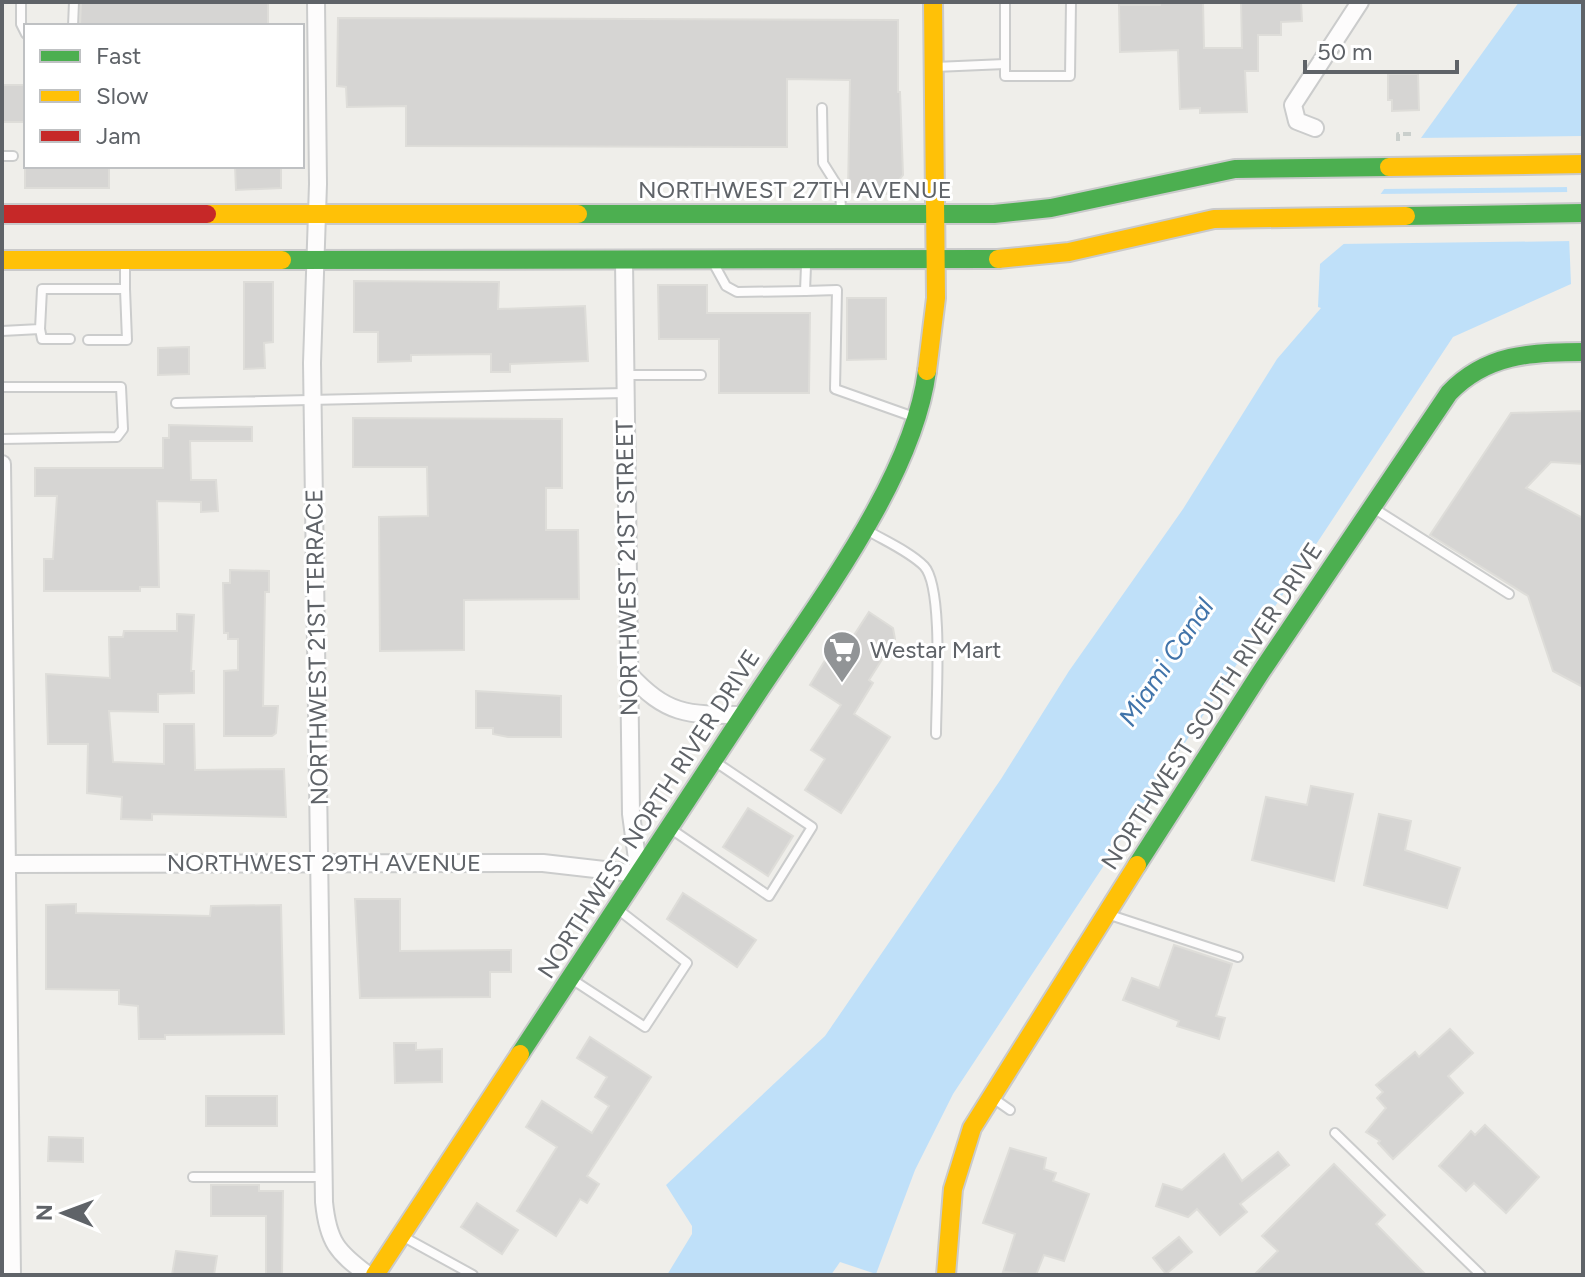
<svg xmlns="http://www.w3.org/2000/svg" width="1585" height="1277" font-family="Figtree,sans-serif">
  <rect width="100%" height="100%" fill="#efeeea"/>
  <path fill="#bfe0f9" d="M1519,2h64v134l-18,3 6,145 -118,53 -500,757 -38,76 -39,104 -36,-12 -9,13h-164l25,-41v-8l-26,-41 159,-149 176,-257 68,-108 114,-162 94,-150 44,-51 -3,-1 2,-43 26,-22z"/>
  <g fill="#efeeea">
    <path d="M1583,136v4l-14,2 2,45 -191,2 36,-51z"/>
    <path d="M1571,192l2,49 -235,3 38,-50z"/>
  </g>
  <g fill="#d6d5d3" stroke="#deddd9" stroke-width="2">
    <path d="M81,2h187v24h-188z"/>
    <path d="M1160,2h43l1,46h38l-1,-46h60l1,19 -21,1v13h-23v36h-13l2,41 -47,1v-5l-20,1 -2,-59 -58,2 -1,-47h41z"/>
    <path d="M338,18l560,2v72h2l3,83 -15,19 -40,-2 2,-112 -63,-1v68l-381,-1v-40l-59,1 -1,-20 -9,-1z"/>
    <path d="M1388,74h30l1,36 -27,1v-11h-4z"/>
    <path d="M2,85h23l1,37h-24z"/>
    <rect x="25" y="166" width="84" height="22"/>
    <path d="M235,166h46v22l-45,2z"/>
    <path d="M354,281l145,1 -1,27 87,-3 3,55 -78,3v8h-19v-18l-80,1v6l-33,1v-30h-24z"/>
    <path d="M244,282h29v60l-9,1 1,25 -21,1z"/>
    <path d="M658,285h49v28h103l-1,80h-90v-54h-60z"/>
    <path d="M847,298h39v61l-39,1z"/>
    <path d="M189,347v27l-31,1v-27z"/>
    <path d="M1583,411v53l-32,-2 -25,26 57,30v169l-30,-16 -25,-75 -98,-61 81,-122z"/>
    <path d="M353,418l209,1v69h-16v42h32l1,69 -115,1v50l-84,1 -1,-134 49,-1 -1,-49h-74z"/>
    <path d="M169,425l83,2v14h-62l1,39h25l2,31 -17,1v-10l-44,-1 2,86h-19v4h-96v-32h9l4,-63h-22v-28h128v-30h6z"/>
    <path d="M230,570l39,1v21h-4l-2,114h15l-2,27 -4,3h-48v-65l14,-1v-31h-10v-6h-4l-1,-50h7z"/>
    <path d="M869,612l24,16 2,11 -26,41 4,3 -19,31 36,23 -49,76 -36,-23 20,-31 -14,-9 30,-45 -31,-20 19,-31 9,6z"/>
    <path d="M177,614l17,1 -3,56h3v22l-36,1v18l-49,-1 4,51 51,2v-40h30l1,46 89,-1 2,48 -134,-3v6l-31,-1 1,-22 -35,-4 1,-49h-40l-2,-70 64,4 -1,-41h14l1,-6h53z"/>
    <path d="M476,691l85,5v41h-53l-15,-3v-6h-17z"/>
    <path d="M1311,786l42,8 -19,87 -82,-21 14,-63 41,8z"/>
    <path d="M748,808l45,28 -25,40 -45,-29z"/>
    <path d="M1379,814l32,7 -6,29 55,18 -13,40 -83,-23z"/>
    <path d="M683,893l73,47 -19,27 -70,-48z"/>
    <path d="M355,899h45v52l111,-1v22h-21v25l-130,1z"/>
    <path d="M76,904v9l134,3 1,-10 70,-1 3,129 -119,1v4h-26l-1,-33 -19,-2v-14l-73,-1v-84z"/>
    <path d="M1174,945l58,19 -16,52 9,2 -6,21 -42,-13 2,-5 -56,-21 9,-22 27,10z"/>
    <path d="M1450,1029l23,24 -25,23 15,17 -70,66 -15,-16 2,-2 -14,-9 20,-24 -9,-10 6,-6 -7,-7 39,-33 4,5z"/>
    <path d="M590,1037l61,40 -64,99 12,8 -12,19 -7,-4 -24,37 -39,-25 40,-64 -31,-20 16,-26 50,32 17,-27 -14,-9 12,-20 -30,-19z"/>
    <path d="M394,1043h22v7l26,-1v33l-47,1z"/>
    <rect x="206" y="1096" width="71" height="30"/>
    <path d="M1485,1125l54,52 -33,36 -32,-30 -8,8 -27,-25 32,-35 4,4z"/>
    <path d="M49,1137l34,1v24l-35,-1z"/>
    <path d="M1010,1148l36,10 -2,11 12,4 -3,8 36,13 -25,67 -20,-6 -8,20 -33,-3 12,-38 -32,-11z"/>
    <path d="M1278,1152l11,13 -49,39 7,8 -27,23 -23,-26 -9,8 -32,-11 7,-22 19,6 42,-36 18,27z"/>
    <path d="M1334,1164l51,51 -9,9 50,51h-172l24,-24 -16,-15z"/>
    <path d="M211,1185h48v6h24l-1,84h-16v-59h-55z"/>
    <path d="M477,1203l41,27 -16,24 -41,-27z"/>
    <path d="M1179,1237l13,15 -26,22 -13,-16z"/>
    <path d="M176,1251l41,5 -3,19h-42z"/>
  </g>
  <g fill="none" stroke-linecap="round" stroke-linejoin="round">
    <defs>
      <g id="lane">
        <path d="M21,2v22l5,10"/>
        <path d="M1005,2v74h65l1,-74"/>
        <path d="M73,26l1,-24"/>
        <path d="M935,67l70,-3"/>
        <path d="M822,108l1,55 17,27 1,19"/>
        <path d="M2,156h11"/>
        <path d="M715,266l11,20 11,6 68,-1"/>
        <path d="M806,266l-1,25 32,-1 -2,99 79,28"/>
        <path d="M40,329l2,10h28"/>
        <path d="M2,331l38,-2 2,-40h83v-22"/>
        <path d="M88,340h39l-2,-51"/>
        <path d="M626,375h75"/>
        <path d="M2,387h119l2,42 -6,8 -115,2"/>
        <path d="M176,403l449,-10"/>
        <path d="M1375,509l134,85"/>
        <path d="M865,529c18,11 44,22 59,37 20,21 12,135 12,168"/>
        <path d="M671,829l98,67 43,-69 -95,-64"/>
        <path d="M1110,915l128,42"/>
        <path d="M573,980l72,47 42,-64 -67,-52"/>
        <path d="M990,1096l20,14"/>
        <path d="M1335,1133l146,142"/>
        <path d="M193,1177h130"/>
        <path d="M402,1236l71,39"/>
      </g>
      <g id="street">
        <path d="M316,2l2,182 -6,179 12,839c4,40 13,50 44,73"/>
        <path d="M1315,128l-18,-7 -4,-16 67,-103"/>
        <path d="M2,464l10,811"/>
        <path d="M628,673c39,42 58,42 114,42"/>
        <path d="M8,864l535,-1 96,11 -8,-60 -7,-553"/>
      </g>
      <g id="fast">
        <path d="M578,214h416l57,-6 184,-39 154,-2"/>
        <path d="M1406,216l177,-3"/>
        <path d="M282,260l716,-1"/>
        <path d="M1137,865l124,-193 188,-279c37,-39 82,-41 134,-41"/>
        <path d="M520,1054c78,-118 156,-236 233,-354 61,-93 160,-220 174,-329"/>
      </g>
      <g id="slow">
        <path d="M1389,167l194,-3"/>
        <path d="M207,214h371"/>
        <path d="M998,259l71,-7 145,-33 192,-3"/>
        <path d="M2,260h280"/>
        <path d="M927,371l9,-73 -3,-296"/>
        <path d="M375,1275l145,-221"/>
        <path d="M946,1275l7,-86 19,-61 165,-263"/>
      </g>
      <path id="jam" d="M2,214h205"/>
    </defs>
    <use href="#lane" stroke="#cbcccc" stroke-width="12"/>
    <use href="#street" stroke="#cbcccc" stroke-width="20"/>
    <use href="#fast" stroke="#cacacb" stroke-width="22"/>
    <use href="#slow" stroke="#cacacb" stroke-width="22"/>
    <use href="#jam" stroke="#cacacb" stroke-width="22"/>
    <path stroke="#cacfcc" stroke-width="4" stroke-dasharray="8 4" stroke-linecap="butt" d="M1398,141v-7h15"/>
    <use href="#lane" stroke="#fdfcfc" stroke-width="8"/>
    <use href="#street" stroke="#fdfcfc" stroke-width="16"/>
    <use href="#fast" stroke="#4caf50" stroke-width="18"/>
    <use href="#slow" stroke="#ffc107" stroke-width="18"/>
    <use href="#jam" stroke="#c62828" stroke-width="18"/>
  </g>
  <defs>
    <symbol id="supermarket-pin" viewBox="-11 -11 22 30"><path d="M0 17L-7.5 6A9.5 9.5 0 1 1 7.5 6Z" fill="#919496" stroke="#fff"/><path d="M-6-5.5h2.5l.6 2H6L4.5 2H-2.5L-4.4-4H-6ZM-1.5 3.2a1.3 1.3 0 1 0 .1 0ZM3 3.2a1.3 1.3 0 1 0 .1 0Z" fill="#fff"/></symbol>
  </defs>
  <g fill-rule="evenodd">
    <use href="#supermarket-pin" x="820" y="628" width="44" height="60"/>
  </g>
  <g text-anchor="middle" stroke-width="6" stroke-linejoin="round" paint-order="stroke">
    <g font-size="24" fill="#5f6368" stroke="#fff">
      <text x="795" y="198">NORTHWEST 27TH AVENUE</text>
      <text transform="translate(627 568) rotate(-91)" y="8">NORTHWEST 21ST STREET</text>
      <text transform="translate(317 647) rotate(-91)" y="8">NORTHWEST 21ST TERRACE</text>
      <text transform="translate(1212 706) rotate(-57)" y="8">NORTHWEST SOUTH RIVER DRIVE</text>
      <text transform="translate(649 814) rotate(-57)" y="8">NORTHWEST NORTH RIVER DRIVE</text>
      <text x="324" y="871">NORTHWEST 29TH AVENUE</text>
    </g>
    <g font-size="24" fill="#5f6368" stroke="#fff" text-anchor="start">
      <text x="870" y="658">Westar Mart</text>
    </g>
    <g font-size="26" font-style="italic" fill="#4174aa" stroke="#fff">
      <text transform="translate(1166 662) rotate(-56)" y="9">Miami Canal</text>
    </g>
  </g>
  <rect width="1585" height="1277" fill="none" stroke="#5f6368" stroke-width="8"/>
  <rect x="24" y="24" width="280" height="144" fill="#ffffff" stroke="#bfc1c3" stroke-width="2"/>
  <rect x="40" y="50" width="40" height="12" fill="#4caf50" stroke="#bfc1c3" stroke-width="2"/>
  <text x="96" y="64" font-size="24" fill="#5f6368">Fast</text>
  <rect x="40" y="90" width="40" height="12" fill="#ffc107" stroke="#bfc1c3" stroke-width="2"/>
  <text x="96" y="104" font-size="24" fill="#5f6368">Slow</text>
  <rect x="40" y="130" width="40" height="12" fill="#c62828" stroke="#bfc1c3" stroke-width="2"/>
  <text x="96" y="144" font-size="24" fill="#5f6368">Jam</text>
  <g transform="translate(64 1213) rotate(271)" stroke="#ffffff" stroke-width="6" paint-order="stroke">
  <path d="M0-6L14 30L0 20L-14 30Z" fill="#5f6368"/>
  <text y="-12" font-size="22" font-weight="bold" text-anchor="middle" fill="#5f6368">N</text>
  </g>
  <path d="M1305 60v12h152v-12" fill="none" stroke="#5f6368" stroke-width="4"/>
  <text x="1317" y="60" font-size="24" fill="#5f6368" stroke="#ffffff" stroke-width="6" paint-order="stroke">50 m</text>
</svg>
